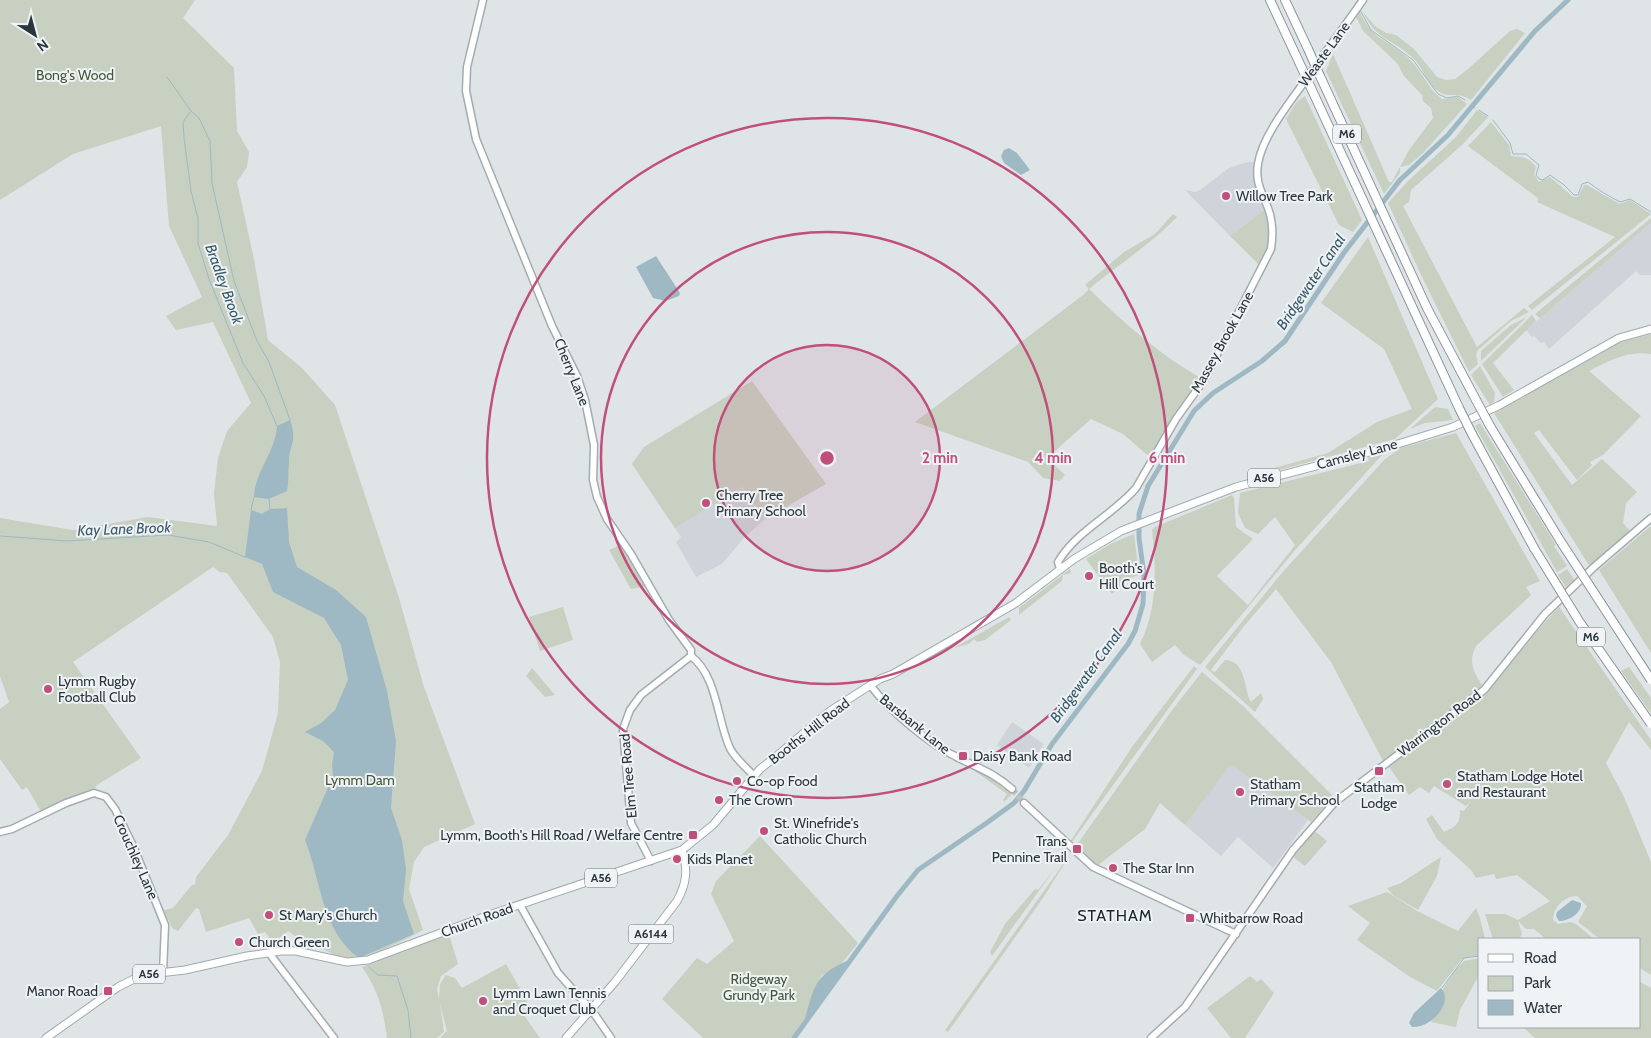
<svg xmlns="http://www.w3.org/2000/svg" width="1651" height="1038" font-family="Cabin,sans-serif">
  <rect width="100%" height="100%" fill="#dfe4e7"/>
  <g fill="#ced4d9">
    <path d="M1248,162l10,1v10l10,34 -38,29 -45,-46 10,2 5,-2 29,-22z"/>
    <path d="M1651,223v52h-11l-4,-4 -87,78 -5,-7 -3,1 -7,-7 -2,1 -6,-7z"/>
    <path d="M644,447l98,40 23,32 -22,20 -21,25 -26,13 -20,-35 5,-5 -49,-73z"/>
    <path d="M1012,722l32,22 -15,24 -32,-23z"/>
    <path d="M1231,763l77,57 -35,48 -35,-31 -17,19 -36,-31z"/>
  </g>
  <g fill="#c8d0c1">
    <path d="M0,0h195l-12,18 51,50 3,63 12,21 -2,15 -10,15 17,77 14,81 34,28 33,37 64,193 25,89 51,137 -51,23 -10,15 -5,27 14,41c-21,12 -60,32 -83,27 -4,0 -7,-3 -11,-5 -12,-6 -24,-7 -37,-5l3,-11 -7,-5 -15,12 -8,-11 -7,2 -9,-16 -43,14 -7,-23 -3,-1 -18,23 -6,-3 -8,-18 9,-2 19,-23h3l1,-8 32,-42 34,-64 16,-58 2,-51 -7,-25 -46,-64 -7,-1 -7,-5 -140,95 68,96 -44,27 -3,5 -33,11 -20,11 -14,-25 -5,3 -22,-31v-50l9,-7 -9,-26v-158l73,12 75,-13 69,9 -3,-33 4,-35 9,-27 24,-28 -38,-81 -37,8 -10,-14 36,-19 -33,-71 -8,-100 -88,28 -73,46z"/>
    <path d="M1358,9c17,35 28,28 52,51 13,12 18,29 32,39l16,-2 9,7 -44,49 -14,12 -9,2v6l-16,21 -58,-123 7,-17 56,128h3l17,-32 24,-32 -2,-10 -8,-7 -1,-6 -18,-19 -7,-13 -34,-32 -8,-16z"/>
    <path d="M1362,11l13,15 11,7 10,2 18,14 23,28 9,3 9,-1 13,-10 42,-38 7,-2 8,4 -54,67c-14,-9 -20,-2 -30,-7 -12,-6 -17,-23 -26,-33 -21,-22 -36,-16 -53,-49z"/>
    <path d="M1305,96l57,124 -9,12 -14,-7 -53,-106 10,-16z"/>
    <path d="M1477,110l11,7 -26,28 -51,45 -2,12 -6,4 74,141 47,-39 5,4 -18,9 -33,29 -2,4 2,10 -9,8 -46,-93 -35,-76 20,-22 48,-44z"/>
    <path d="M1491,122l18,23 2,11c12,1 17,1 25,11l-2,7 5,8 11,-5 23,20h5l6,-12h3l29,17 4,2 10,-4 21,14 -119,96 -4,-4 87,-69 -78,-35 2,-3 -71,-53z"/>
    <path d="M1268,207l3,42 -12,16 -29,-29z"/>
    <path d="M1173,214l4,3c-26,27 -59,48 -88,72 36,35 71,66 115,91l-53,78 -28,-24 -32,-15 -44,39 18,17 -5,6 -17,-3 -15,-16 -113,-40 168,-127 6,-6 -4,-4 39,-33 31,-18z"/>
    <path d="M1651,218v5l-111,95 -5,-4z"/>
    <path d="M1368,237l70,162 -43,40 -127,34 -4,-2 64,-18 49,-31 35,-13 -28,-60 -63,-46z"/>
    <path d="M1532,315l4,6 -43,42 21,27 -11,7 -21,-33z"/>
    <path d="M1527,317l-46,44v-10l30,-26z"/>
    <path d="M1651,334v20c-23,-4 -43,7 -62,17l52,45 -38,39 -13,7 2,3 -15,15 -38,-50 -5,3 38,52 30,-26 35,33 -11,11 -3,20 7,8 -40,36 -96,-154 127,-71z"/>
    <path d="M1480,366l15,27 -1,9 -4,3 -19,-30z"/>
    <path d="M752,381l74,103 -61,35 -23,-32 -67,41 -43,-64 12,-17z"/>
    <path d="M1435,407l13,2 5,11 -28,3 -15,6z"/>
    <path d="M1480,423l76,122 -2,1 13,20 -10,6 -82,-146z"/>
    <path d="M1456,433l84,148 -14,6 5,8 -55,51c-8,15 -3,27 7,40l-100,75 -52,-99 -55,-73 -32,37 -33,44 4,2 10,-12c22,1 18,28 26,42l10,-9 2,6 -8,13 -50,-45 76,-93 103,-114 16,-12z"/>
    <path d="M1384,453l-88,96 -96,116 -16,-10 -9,-10 -23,17 -12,-18c18,-36 16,-76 12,-114l3,-3 77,-32 2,3 2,29 17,12 -36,37 31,29 47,-60 -20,-28 -17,17 -13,-6 -7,-15 2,-20 129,-32 -1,-4z"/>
    <path d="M1651,526v127l-52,-83z"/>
    <path d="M1134,534l5,41 -9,3 -18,16 -26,-35 24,-15z"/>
    <path d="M618,546l4,2 25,38 -16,3 -22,-39z"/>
    <path d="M1070,569l1,4 -8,2 -1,6 -43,34v-7z"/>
    <path d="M1567,569l8,12 -8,8 -9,-14z"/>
    <path d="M563,607l10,33 -33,11 -11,-34z"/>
    <path d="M1559,607l92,133v10l-22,-28 -23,41 18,34 27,65v113l-11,-7v-29h-40l-22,-17 9,-16 -10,-10c-12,0 -24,11 -24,24l5,4 12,-2 6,2 18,15h-48l-12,-10h-8l-8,-8 4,13 -3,5h-26l-8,-25h20l13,6 32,-19 -33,-26 -21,4 -2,-5 -18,4 -5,-8 -34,-31 -11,-20 6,-4 12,17c13,-6 16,-8 16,-22l4,1 7,-10 -5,5 -32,-20 -5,7 -9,-6 -11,8 -20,-28 97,-73 52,-64z"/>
    <path d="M1009,617l2,3 -26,20 -8,2 -3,-3 -5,5 -15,4z"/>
    <path d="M1194,666l3,3 -125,173h-2l62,-95z"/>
    <path d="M1629,667l22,31v15l-30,-42z"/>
    <path d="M532,668l23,27 -10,2 -19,-21z"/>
    <path d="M1202,672l41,34 91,91 -23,25 -80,-58 -46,61 -25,-22 -15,26 -48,37 -22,-17 1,-3 97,-137z"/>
    <path d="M962,762l37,19 14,12 -9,9 -1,-2 4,-6z"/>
    <path d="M1315,831l12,10 -22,25 -12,-9z"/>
    <path d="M760,836l98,107 -16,20 -21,13 -18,50 -9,12h-91l-41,-39 35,-41 10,6 27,-23 -23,-47 5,-13z"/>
    <path d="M1071,853l-28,45 -95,134 -3,-2z"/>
    <path d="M1441,857l-4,19 -19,34 -24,-14 -7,-8 14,-5z"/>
    <path d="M1056,867l-64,89 -2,-4 15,-28 30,-35 3,1z"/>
    <path d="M1387,892l30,19 41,20 18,-23 4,10 5,21h-5v16l-18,4 -25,32 -27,-14 -53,-37 13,-17 -22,-17z"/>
    <path d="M449,934l9,30 -17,12 -4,13 2,10 1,-15 6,-9 9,3 7,10 44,-24 23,41 -8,6 19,27h-100l7,-7 -7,-27 4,28 -7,6h-50c-4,-29 -8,-46 -25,-71z"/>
    <path d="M1480,958v15l-20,37 -4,17 -25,-5 10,-13 2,-20 12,-19 9,-9z"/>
    <path d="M1250,976l7,6 4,-3 13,14 -29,45h-14l-24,-30z"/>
    <path d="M1640,982l11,6v50h-116l-12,-11h117z"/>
  </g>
  <g fill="#9eb9c4">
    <path d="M1009,148l8,5 13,17 -9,5 -17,-12 -3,-7 3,-6z"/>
    <path d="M656,256l24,37 -1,3 -13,5 -13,-3 -17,-31z"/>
    <path d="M290,420c8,23 -1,23 -1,43 -1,10 0,18 -2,28l-18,8 -15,-2c1,-26 22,-46 23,-71z"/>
    <path d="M287,508l2,34 8,25 39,23 30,27 21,74 9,50 -5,67 11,32 4,29 -3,32 11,33 -55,24c-38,-27 -38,-79 -54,-118l28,-64 -1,-12 2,-12 -11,-11 -18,-9 16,-9 14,-13 13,-30 -7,-35 -17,-27 -51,-26 -11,-28 -17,-7 6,-47 11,4 8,-5z"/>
    <path d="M1572,900l9,3c1,10 -12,18 -22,18l-3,-5 1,-4z"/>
    <path d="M852,959l-49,67c11,-37 9,-52 49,-67z"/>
    <path d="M1441,988c13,14 -9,40 -29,39l-3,-4 5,-10z"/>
  </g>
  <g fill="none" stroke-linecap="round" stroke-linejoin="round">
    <g stroke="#9eb9c4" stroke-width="1">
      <path d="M1357,0l1,1"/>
      <path d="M1360,10l11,20 42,30 25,34 9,4 11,-2 7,4"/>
      <path d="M167,77l24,34 8,7 11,23 2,42 22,98 23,60 12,21 21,58"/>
      <path d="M1473,107l2,1"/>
      <path d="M1479,110l9,6"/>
      <path d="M190,112l-7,10 1,16 7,53 7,28v24l11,36 34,84 21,33 13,30"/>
      <path d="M1493,120l17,23 3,11h13l13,11 -3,10 3,4 4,1 7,-5 14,10 10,10h4l4,-11 6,-2c9,7 20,14 32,20l10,-3 21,13"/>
      <path d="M269,499l1,10"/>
      <path d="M251,510l3,-13"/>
      <path d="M0,536l67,5 101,-6 41,7 36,15"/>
      <path d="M369,967l9,8 19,1 11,34 3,28"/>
      <path d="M1442,988l22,-30 16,-2"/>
    </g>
    <path stroke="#9eb9c4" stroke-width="5" d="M794,1038l103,-142 21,-26 70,-48 26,-19 10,-12 28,-47 76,-100 7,-13 8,-27 1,-29 -5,-37v-24l9,-28 46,-75 19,-18 49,-32 23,-20 58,-87 57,-74 48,-45 87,-104 33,-31"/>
    <path stroke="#bbc1c5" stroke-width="6" stroke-dasharray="6 3" stroke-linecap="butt" d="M1012,789l12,14"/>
    <defs>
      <g id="secondary">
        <path d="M483,0l-16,67 -1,24 10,48 76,187 25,50 8,24 9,45 -1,35 4,17 10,22 24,35 38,66 22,30v6c26,20 26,62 38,90 4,11 17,21 25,30"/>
        <path d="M1060,569l-2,-7c19,-32 54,-46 78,-74l40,-69 28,-39 67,-131c2,-13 2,-28 -3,-41 -6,-16 -13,-25 -10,-44 4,-27 31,-61 47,-83 19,-27 39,-54 58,-81"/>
        <path d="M871,686c17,23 58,58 84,70 20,11 40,17 57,33"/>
        <path d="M1024,803l69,64 143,67"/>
        <path d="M0,832l12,-3 54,-26 28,-10 12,4 9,12 19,39 31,77 -2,47"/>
        <path d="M651,861l-20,-38 -8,-94 7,-19 11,-15 50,-39"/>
        <path d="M520,905l38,68 35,39 18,26"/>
        <path d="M269,953l65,85"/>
        <path d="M1151,1038l34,-31 108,-157 42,-48 149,-112 61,-76 49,-47 57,-49"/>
      </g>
      <g id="primary">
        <path d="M46,1038l72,-51 24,-12 43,-5 62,-14 34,-5h15l51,11 21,-2 121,-45 193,-65 31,-25 47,-56 18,-14 52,-44 50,-32 13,-5 123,-71 58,-44 47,-28 115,-44 152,-40 65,-20 47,-22 119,-67 32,-9"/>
        <path d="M566,1038l49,-56 62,-81c10,-18 11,-32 5,-51"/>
      </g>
      <g id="highway">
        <path d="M1270,0l29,62"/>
        <path d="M1285,0l23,49"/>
        <path d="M1320,76l107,232 49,92"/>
        <path d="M1311,88l148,320"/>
        <path d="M1490,426l71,116"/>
        <path d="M1472,434l62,114"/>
      </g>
    </defs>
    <use href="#secondary" stroke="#a5acb1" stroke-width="9"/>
    <use href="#primary" stroke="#a0abb1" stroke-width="9"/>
    <use href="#highway" stroke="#88959c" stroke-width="10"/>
    <use href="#secondary" stroke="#fff" stroke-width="6"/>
    <use href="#primary" stroke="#fff" stroke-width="7"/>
    <use href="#highway" stroke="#fff" stroke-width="8"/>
    <defs>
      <g id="highway-bridge">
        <path d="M1308,49l12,27"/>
        <path d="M1299,62l12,26"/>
        <path d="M1476,400l14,26"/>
        <path d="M1459,408l13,26"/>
        <path d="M1561,542l90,138"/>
        <path d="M1534,548l45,73 72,103"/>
      </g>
    </defs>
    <use href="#highway-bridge" stroke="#88959c" stroke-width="10" stroke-linecap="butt"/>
    <use href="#highway-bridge" stroke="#fff" stroke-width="8"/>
  </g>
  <circle cx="827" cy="458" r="113" fill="#c0507b" fill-opacity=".12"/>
  <g fill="none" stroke="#c0507b" stroke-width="2.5">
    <circle cx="827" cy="458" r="113"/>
    <circle cx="827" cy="458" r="226"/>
    <circle cx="827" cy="458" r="340"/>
  </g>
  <g fill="#c0507b" stroke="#eff3f5" stroke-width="2">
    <circle cx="1226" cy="196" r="5"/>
    <circle cx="706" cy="503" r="5"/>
    <circle cx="1089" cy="576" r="5"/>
    <circle cx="48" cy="689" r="5"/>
    <rect x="958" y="751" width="10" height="10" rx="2.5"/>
    <rect x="1374" y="766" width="10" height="10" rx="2.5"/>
    <circle cx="737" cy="781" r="5"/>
    <circle cx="1447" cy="784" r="5"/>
    <circle cx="1240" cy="792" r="5"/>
    <circle cx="719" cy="800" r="5"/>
    <circle cx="764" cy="831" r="5"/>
    <rect x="688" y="830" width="10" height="10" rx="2.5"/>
    <rect x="1072" y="844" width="10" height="10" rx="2.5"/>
    <circle cx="677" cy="859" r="5"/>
    <circle cx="1113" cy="868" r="5"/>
    <circle cx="269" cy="915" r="5"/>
    <rect x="1185" y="913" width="10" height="10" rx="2.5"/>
    <circle cx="239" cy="942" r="5"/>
    <rect x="103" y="986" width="10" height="10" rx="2.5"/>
    <circle cx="483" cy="1001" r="5"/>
  </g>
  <g text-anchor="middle" stroke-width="4" stroke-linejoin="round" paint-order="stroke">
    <g fill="#eff3f5" stroke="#656e74" stroke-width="1">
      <rect x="1333" y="124.5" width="28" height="19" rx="4"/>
      <rect x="1248" y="468.5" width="32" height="19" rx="4"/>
      <rect x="1577" y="627.5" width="28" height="19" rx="4"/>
      <rect x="585" y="868.5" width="32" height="19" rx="4"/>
      <rect x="628.5" y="924.5" width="45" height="19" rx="4"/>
      <rect x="133" y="964.5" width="32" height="19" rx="4"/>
    </g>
    <g font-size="12" font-weight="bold" fill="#2a353d">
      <text x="1347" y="138">M6</text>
      <text x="1264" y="482">A56</text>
      <text x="1591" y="641">M6</text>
      <text x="601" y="882">A56</text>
      <text x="651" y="938">A6144</text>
      <text x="149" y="978">A56</text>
    </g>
    <g font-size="14" fill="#2a353d" stroke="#eff3f5">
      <text transform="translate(1324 54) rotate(-54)" y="5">Weaste Lane</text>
      <text transform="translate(1222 342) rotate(-61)" y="5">Massey Brook Lane</text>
      <text transform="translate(572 372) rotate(68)" y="5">Cherry Lane</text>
      <text transform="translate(1357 454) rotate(-15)" y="5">Camsley Lane</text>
      <text transform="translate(1439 723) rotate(-37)" y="5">Warrington Road</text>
      <text transform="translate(915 724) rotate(39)" y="5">Barsbank Lane</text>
      <text transform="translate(809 731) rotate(-38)" y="5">Booths Hill Road</text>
      <text transform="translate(628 776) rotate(-95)" y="5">Elm Tree Road</text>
      <text transform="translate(136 857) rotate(66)" y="5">Crouchley Lane</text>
      <text transform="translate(477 920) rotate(-20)" y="5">Church Road</text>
    </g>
    <g font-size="14" fill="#455738" stroke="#eff3f5">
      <text x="75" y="80">Bong's Wood</text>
      <text x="360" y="785">Lymm Dam</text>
      <text x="759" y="984">Ridgeway<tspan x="759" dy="16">Grundy Park</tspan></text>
    </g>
    <g font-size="14" fill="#2a353d" stroke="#eff3f5" text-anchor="start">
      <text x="1236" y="201">Willow Tree Park</text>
      <text x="716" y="500">Cherry Tree<tspan x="716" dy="16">Primary School</tspan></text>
      <text x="1099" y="573">Booth's<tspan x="1099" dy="16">Hill Court</tspan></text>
      <text x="58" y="686">Lymm Rugby<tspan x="58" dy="16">Football Club</tspan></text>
      <text x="973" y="761">Daisy Bank Road</text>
      <text x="1457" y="781">Statham Lodge Hotel<tspan x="1457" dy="16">and Restaurant</tspan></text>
      <text x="747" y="786">Co-op Food</text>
      <text x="1250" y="789">Statham<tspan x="1250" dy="16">Primary School</tspan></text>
      <text x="1379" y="792" text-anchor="middle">Statham<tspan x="1379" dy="16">Lodge</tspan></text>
      <text x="729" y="805">The Crown</text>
      <text x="774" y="828">St. Winefride's<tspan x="774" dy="16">Catholic Church</tspan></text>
      <text x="683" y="840" text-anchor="end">Lymm, Booth's Hill Road / Welfare Centre</text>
      <text x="1067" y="846" text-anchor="end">Trans<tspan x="1067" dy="16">Pennine Trail</tspan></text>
      <text x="687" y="864">Kids Planet</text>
      <text x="1123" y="873">The Star Inn</text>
      <text x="279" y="920">St Mary's Church</text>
      <text x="1200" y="923">Whitbarrow Road</text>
      <text x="249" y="947">Church Green</text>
      <text x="98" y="996" text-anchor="end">Manor Road</text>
      <text x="493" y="998">Lymm Lawn Tennis<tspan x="493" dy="16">and Croquet Club</tspan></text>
    </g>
    <g font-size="15" font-style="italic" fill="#385b6c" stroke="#eff3f5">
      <text transform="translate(1311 282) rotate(-56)" y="5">Bridgewater Canal</text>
      <text transform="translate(224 284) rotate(70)" y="5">Bradley Brook</text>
      <text transform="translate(124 529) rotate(-2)" y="5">Kay Lane Brook</text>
      <text transform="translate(1086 676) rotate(-54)" y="5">Bridgewater Canal</text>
    </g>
    <g font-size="16" letter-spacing="1" fill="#1c262d" stroke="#eff3f5">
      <text x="1115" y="921">STATHAM</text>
    </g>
  </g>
  <circle cx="827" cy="458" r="8" fill="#c0507b" stroke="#eff3f5" stroke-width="2.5"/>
  <g font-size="15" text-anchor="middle" font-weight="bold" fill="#c0507b" stroke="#eff3f5" stroke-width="4" stroke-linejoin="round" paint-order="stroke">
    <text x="940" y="463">2 min</text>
    <text x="1053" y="463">4 min</text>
    <text x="1167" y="463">6 min</text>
  </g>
  <rect x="1478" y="938" width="162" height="90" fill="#eff3f5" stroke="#a0a7ab"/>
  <rect x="1488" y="954" width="25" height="8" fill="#ffffff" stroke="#a0a7ab"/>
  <text x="1524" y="963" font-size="15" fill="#2a353d">Road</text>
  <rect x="1488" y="976" width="25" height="15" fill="#c8d0c1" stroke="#a0a7ab"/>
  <text x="1524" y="988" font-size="15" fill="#2a353d">Park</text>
  <rect x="1488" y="1000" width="25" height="15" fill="#9eb9c4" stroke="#a0a7ab"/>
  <text x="1524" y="1013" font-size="15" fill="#2a353d">Water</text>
  <g transform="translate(35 35) rotate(144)" stroke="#eff3f5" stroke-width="4" paint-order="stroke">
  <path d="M0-4L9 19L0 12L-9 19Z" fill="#2a353d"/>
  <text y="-8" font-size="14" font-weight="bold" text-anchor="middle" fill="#2a353d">N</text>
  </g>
</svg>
